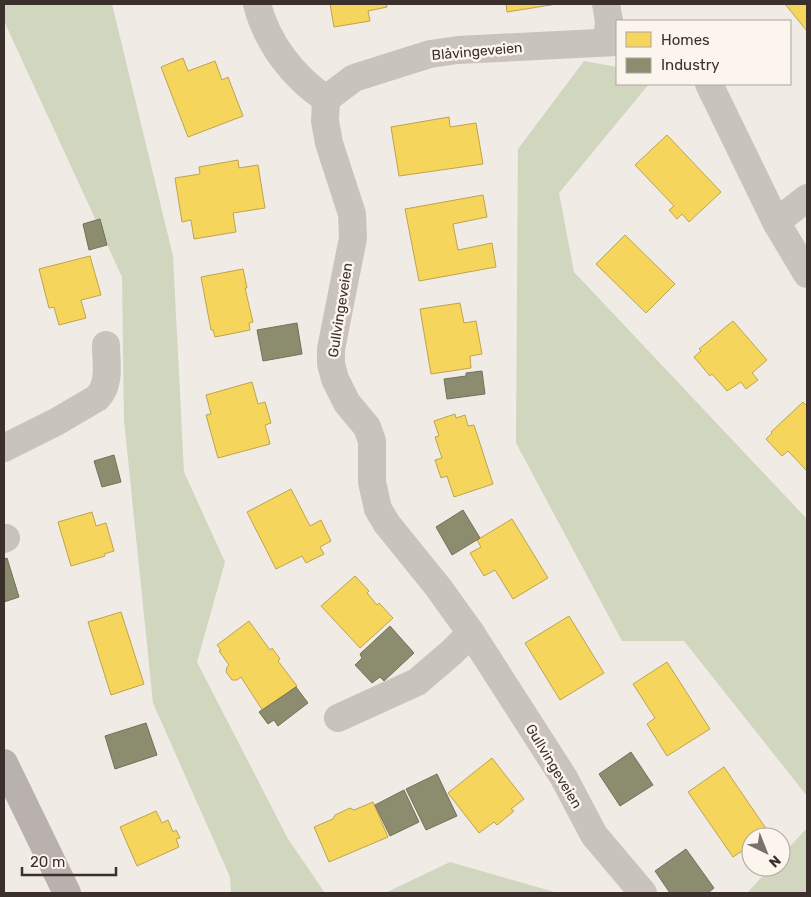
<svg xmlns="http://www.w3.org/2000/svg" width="811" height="897" font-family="Rubik,sans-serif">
  <rect width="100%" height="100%" fill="#f0ebe5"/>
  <g fill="#d1d6bf">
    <path d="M4,4h108l61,252 11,216 41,90 -28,100 91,177 37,54h-94l-1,-16 -77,-174 -29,-283 -2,-143 -118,-256z"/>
    <path d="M584,61l33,6v17h32l-90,109 15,79 233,247v277l-123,-155h-62l-106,-198 2,-294z"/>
    <path d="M807,828v65h-60l24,-26h10v-11z"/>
    <path d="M450,862l108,31h-173z"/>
  </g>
  <g fill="#f6d55c" stroke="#bea44d">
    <path d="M330,4h56l1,3 -19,4 2,10 -36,6z"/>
    <path d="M506,4h51l-50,8z"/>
    <path d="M785,4h22v27z"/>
    <path d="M183,58l5,13 27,-10 7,19 6,-3 15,39 -55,21 -27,-70z"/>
    <path d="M449,117l1,10 26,-4 7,41 -84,12 -8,-49z"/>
    <path d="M667,135l54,57 -32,30 -7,-8 -5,5 -8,-9 5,-4 -39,-41z"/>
    <path d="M238,160l1,8 19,-3 7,43 -32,5 3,19 -42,7 -3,-19 -9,2 -7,-44 25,-4 -1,-7z"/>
    <path d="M483,195l4,22 -34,7 5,26 34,-7 4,24 -77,14 -14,-72z"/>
    <path d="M625,235l50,49 -29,29 -50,-49z"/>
    <path d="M90,256l11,39 -20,5 5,18 -27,7 -5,-18 -5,1 -10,-39z"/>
    <path d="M243,269l4,19h-2l8,34 -4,1 1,7 -35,7 -2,-7h-2l-10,-53z"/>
    <path d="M460,303l4,20 12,-2 6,33 -12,2 1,12 -40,6 -11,-65z"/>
    <path d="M733,321l34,39 -15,13 6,7 -12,9 -5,-7 -14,9 -15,-17 -2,2 -16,-19 7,-6 -2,-2z"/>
    <path d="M252,382l6,22 7,-2 6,21 -6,2 5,19 -52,14 -12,-43 5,-1 -5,-19z"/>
    <path d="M803,402l4,4v65l-19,-20 -6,5 -16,-17 6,-6 -1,-1z"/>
    <path d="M455,414l1,4 9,-3 3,11 6,-1 19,59 -39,13 -7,-21 -6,2 -6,-18 7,-2 -7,-21 4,-1 -5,-15z"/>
    <path d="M291,489l19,37 11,-6 10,21 -11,6 4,7 -18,9 -4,-7 -26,13 -29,-57z"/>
    <path d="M92,512l4,14 10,-3 8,28 -10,3 1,2 -34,10 -13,-44z"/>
    <path d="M512,519l36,59 -35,21 -18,-29 -11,6 -14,-23 11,-6 -4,-7z"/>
    <path d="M355,576l14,15 -2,2 10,12 2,-2 14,15 -33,30 -39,-42z"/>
    <path d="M121,612l23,72 -33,11 -23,-73z"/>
    <path d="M569,616l35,57 -44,27 -35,-57z"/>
    <path d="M249,621l21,29 2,-2 8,11 -2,2 19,25 -34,25 -22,-34 -4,3h-5l-6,-8 1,-5 2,-2 -10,-14 2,-1 -4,-5z"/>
    <path d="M667,662l43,67 -43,27 -20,-32 8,-6 -22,-34z"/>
    <path d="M492,758l32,41 -13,10 3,2 -17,14 -3,-3 -15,11 -31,-40z"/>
    <path d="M724,767l45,66 -6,4h-12v8l-18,12 -45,-65z"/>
    <path d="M373,802l15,35 -59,25 -15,-35 19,-8 2,-4 15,-7 4,2z"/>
    <path d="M156,811l6,12 6,-3 5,12 3,-2 4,8 -4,1 3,8 -42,19 -17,-39z"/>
  </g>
  <g fill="#8c8c6e" stroke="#74705a">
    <path d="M100,219l7,26 -18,5 -6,-26z"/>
    <path d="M297,323l5,31 -39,7 -6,-31z"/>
    <path d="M482,371l3,23 -38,5 -3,-20 22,-3v-3z"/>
    <path d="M114,455l7,27 -19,5 -8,-26z"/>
    <path d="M463,510l17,28 -28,17 -16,-28z"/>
    <path d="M7,558l12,39 -15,5v-43z"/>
    <path d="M390,626l24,27 -30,28 -4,-4 -8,6 -17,-18 7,-7 -2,-4z"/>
    <path d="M296,687l12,16 -30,23 -4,-6 -6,4 -9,-12z"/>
    <path d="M146,723l11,32 -42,14 -10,-33z"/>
    <path d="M631,752l22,33 -33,21 -21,-32z"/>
    <path d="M437,774l20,42 -31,14 -20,-41z"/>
    <path d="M404,790l15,32 -29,14 -15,-31z"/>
    <path d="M686,849l28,39 -6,5h-38l-15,-22z"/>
  </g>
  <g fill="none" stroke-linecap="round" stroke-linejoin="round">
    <g stroke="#c9c3be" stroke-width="28">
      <path d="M257,4c10,39 36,73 69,95"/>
      <path d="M606,4l3,17 -2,21"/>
      <path d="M709,84l67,138 31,52"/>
      <path d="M326,99l-1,22 4,22 23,71 1,24 -22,111v15l4,15 12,24 20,24 5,14v41l6,27 9,15 51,63 33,46 93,145 30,57 49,58"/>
      <path d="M326,99l28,-21 76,-24 28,-4 159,-8"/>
      <path d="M776,222l31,-24"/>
      <path d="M4,448l52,-26 41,-24c14,-14 9,-35 9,-53"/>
      <path d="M4,539l2,-1"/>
      <path d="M338,718l79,-36 35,-30 19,-19"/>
    </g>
    <path stroke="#b8b1ad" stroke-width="28" d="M4,763l63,130"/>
  </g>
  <g text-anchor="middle" stroke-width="5" stroke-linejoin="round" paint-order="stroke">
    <g font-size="14" fill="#3b302b" stroke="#fbf5ee">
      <text transform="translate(477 51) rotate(-5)" y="5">Blåvingeveien</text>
      <text transform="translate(340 310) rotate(-81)" y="5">Gullvingeveien</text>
      <text transform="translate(554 766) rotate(59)" y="5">Gullvingeveien</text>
    </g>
  </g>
  <rect width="811" height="897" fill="none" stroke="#3b302b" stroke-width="10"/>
  <rect x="616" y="20" width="175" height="65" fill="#fbf5ee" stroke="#aea6a0"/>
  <rect x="626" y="32" width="25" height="15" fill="#f6d55c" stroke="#aea6a0"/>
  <text x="661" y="45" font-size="15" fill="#3b302b">Homes</text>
  <rect x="626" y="58" width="25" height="15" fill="#8c8c6e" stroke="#aea6a0"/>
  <text x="661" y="70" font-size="15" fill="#3b302b">Industry</text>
  <g transform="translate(766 852) rotate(137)"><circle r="24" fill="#fbf5ee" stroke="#aea6a0"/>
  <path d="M0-4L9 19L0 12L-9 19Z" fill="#7a716c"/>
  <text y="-8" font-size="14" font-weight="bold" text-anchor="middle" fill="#3b302b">N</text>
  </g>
  <path d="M22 867v8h94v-8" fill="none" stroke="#3b302b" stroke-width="2.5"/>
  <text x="30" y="867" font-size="15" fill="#3b302b" stroke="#fbf5ee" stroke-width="4" paint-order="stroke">20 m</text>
</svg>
